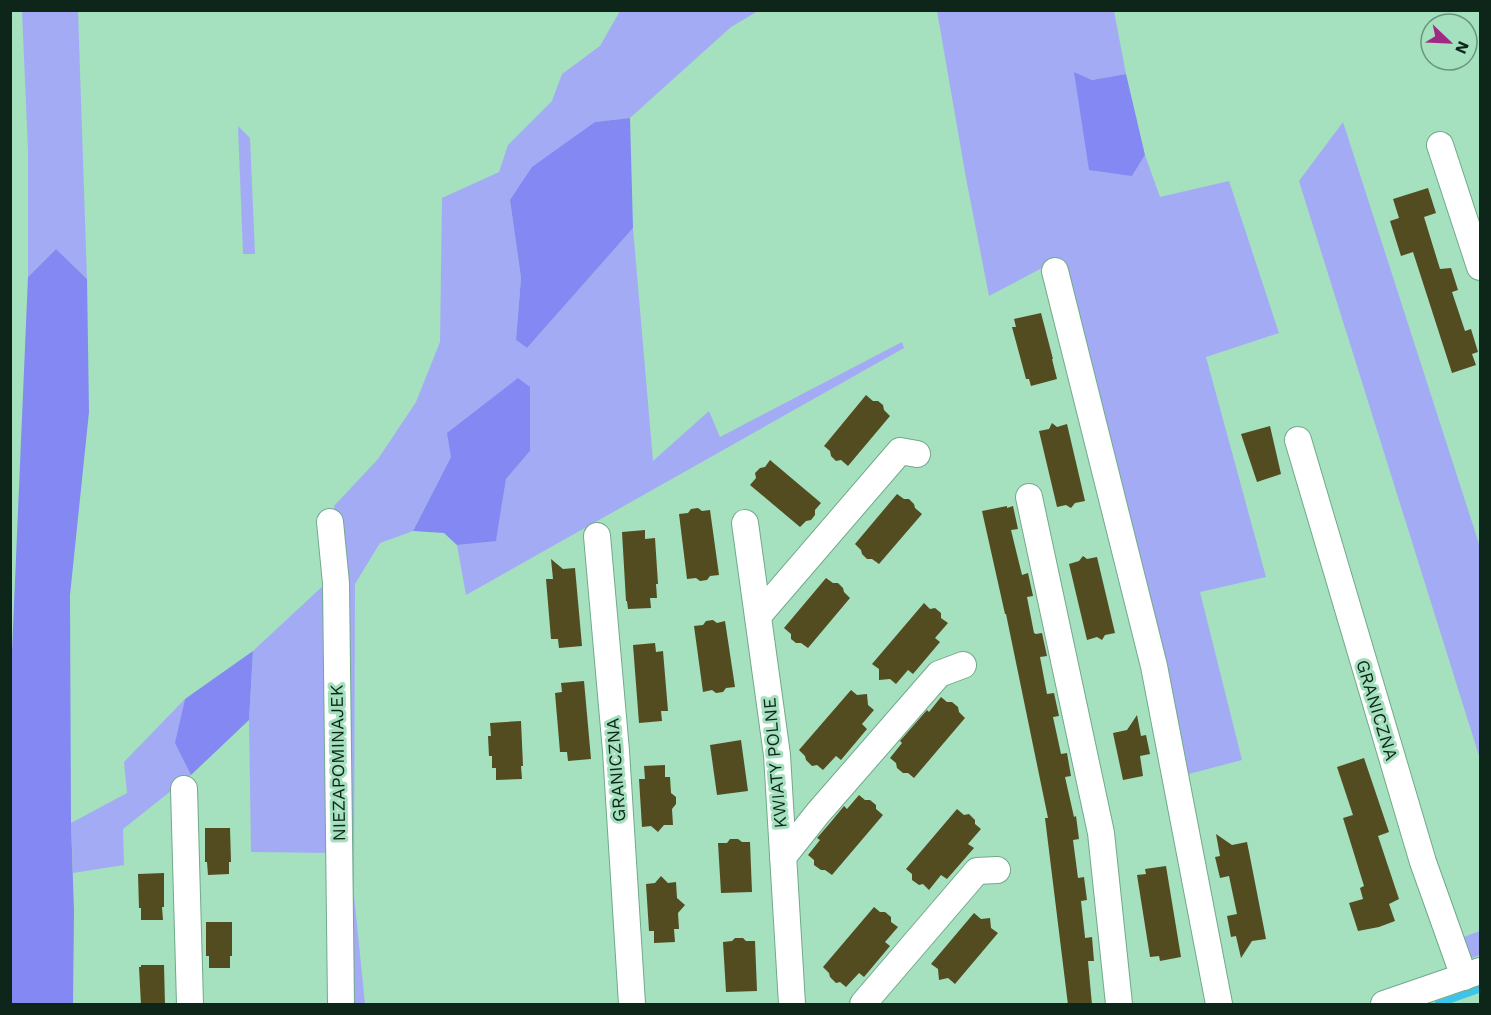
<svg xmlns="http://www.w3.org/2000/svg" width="1491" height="1015" font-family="'Work Sans',sans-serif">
  <rect width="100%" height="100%" fill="#a5e0bf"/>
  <g fill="#a4abf5">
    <path d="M22,11h56l9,268 -31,-30 -28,28v-127z"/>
    <path d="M620,11h138l-27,16 -101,91 -35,4 -85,78 11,78 -5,62 11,8 106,-120 20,233 56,-50 11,26 182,-95 2,6 -438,247 -9,-50 39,-5 10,-61 24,-28 -79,6 -38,74 -33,12 -25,41 -1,311 11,109h-15l-8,-417 -8,-81 44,-47 38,-57 24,-60 2,-144 57,-26 9,-27 44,-44 10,-27 38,-28z"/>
    <path d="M937,11h177l12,63 -34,6 -18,-7 58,103 13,-21 15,42 69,-16 50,152 -73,24 60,220 -66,15 42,168 -57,15 -128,-515 -68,36 -23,-118z"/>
    <path d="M1343,122l137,425v212l-181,-578z"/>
    <path d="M238,126l12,12 5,116h-12z"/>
    <path d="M325,584l6,269 -80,-1 -2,-132 4,-69z"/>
    <path d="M185,699l-9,44 15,32 -68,54 1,36 -51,8 -2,-50 56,-30 -3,-31z"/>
    <path d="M1480,931v24l-27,10 5,-26z"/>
  </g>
  <g fill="#8388f2">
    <path d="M1074,72l18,8 34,-6 19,81 -13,21 -43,-6z"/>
    <path d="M630,118l3,110 -106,120 -11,-8 5,-62 -11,-78 22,-33 63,-45z"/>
    <path d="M56,249l31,30 2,133 -19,183 1,228 3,88 -1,93h-62v-329l17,-398z"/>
    <path d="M518,378l12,9v64l-24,28 -10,62 -39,4 -13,-12 -31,-2 38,-74 -4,-24z"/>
    <path d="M253,651l-4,69 -58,55 -16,-32 10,-44z"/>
  </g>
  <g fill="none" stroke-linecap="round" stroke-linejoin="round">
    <path stroke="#3dc5e9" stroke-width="7" d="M1438,1004l42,-15"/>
  </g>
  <g fill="#534c21">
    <path d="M1428,188l8,25 -12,4 16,52 11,-1 7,22 -6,2 13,39 6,-2 7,23 -6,2 4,11 -24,8 -39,-121 -12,4 -11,-35 9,-3 -6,-19z"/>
    <path d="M1041,313l12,46h-1l5,20 -26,7 -2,-7h-3l-14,-52h4l-2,-8z"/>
    <path d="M866,395l7,6h5l5,4 1,5 6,6 -42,50 -7,-6 -5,1 -5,-5 -1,-5 -6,-5z"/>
    <path d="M1052,423l5,4 10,-3 18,77 -10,2 -4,5 -5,-3 -9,2 -18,-76 10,-2z"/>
    <path d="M1270,426l11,48 -24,8 -16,-48z"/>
    <path d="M770,460l51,43 -6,7v5l-4,5 -5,1 -6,6 -50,-42 6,-7 -1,-5 5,-5 5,-1z"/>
    <path d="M897,494l7,5h5l5,5 1,4 7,6 -43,50 -7,-5h-5l-5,-5 -1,-4 -6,-6z"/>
    <path d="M1007,506v2l6,-2 5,23 -7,1 11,45 6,-2 5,23 -6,1 7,36 2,1 6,-1 5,23 -7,1 7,37 7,-1 5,23 -6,1 8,37 6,-1 4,23 -6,1 9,40 2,-1 3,23 -6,1 5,38 6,-1 3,23 -6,1 4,36v1l7,-1 2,24h-6l4,44h-24l-23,-187h3l-42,-204h-1l-23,-103z"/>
    <path d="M698,508l4,3 8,-1 9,65 -9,1 -3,4 -7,1 -4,-3 -9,1 -8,-65 9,-1 3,-4z"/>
    <path d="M645,530v9l10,-1 3,46h-2l1,14h-7l1,10 -23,1 -1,-8h-1l-4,-69z"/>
    <path d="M1083,556l4,3 10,-2 18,76 -10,2 -3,5 -5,-3 -10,3 -18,-76 10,-3z"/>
    <path d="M551,559l12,10 12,-1 7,78 -23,2 -1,-9h-7l-5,-60h7z"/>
    <path d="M826,578l7,5h5l5,5 1,4 6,6 -42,50 -7,-5h-5l-5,-4v-5l-7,-6z"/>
    <path d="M924,603l6,6 5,-1 6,5v5l7,5 -13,15 5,4 -27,32 -5,-4 -12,14 -6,-5 -11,1v-11l-7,-5z"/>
    <path d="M713,620l4,3 8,-2 10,66 -9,1 -3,4 -7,1 -4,-3 -9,2 -9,-66 9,-1 3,-4z"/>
    <path d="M655,643l1,9 7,-1 5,60h-7l1,10 -23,2 -6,-78z"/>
    <path d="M584,681l7,78 -23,2 -1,-9h-7l-5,-59 7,-1 -1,-9z"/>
    <path d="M851,690l6,5 10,-1 1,11 6,5 -12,14 5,5 -26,31 -5,-4 -13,14 -6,-5 -5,1 -6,-6 -1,-4 -6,-6z"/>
    <path d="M941,697l6,5h5l6,5 1,5 6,6 -51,60 -6,-5h-5l-6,-5 -1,-5 -6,-5 12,-15 -2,-2 27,-31 2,2z"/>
    <path d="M1137,715l4,21 5,-1 4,19 -10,2 3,20 -20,4 -10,-47 14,-3z"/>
    <path d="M521,721l2,45h-2l1,13 -26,1v-12h-4v-12h-3l-1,-20h3l-1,-13z"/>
    <path d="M741,740l7,51 -31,4 -7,-50z"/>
    <path d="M1364,758l25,74 -11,4 21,63 -10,5 6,17 -16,6 -21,4 -9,-28 14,-4 -3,-11 4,-2 -21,-68 10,-3 -16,-48z"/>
    <path d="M665,765v12h5l1,16 5,4v7l-4,5 1,16h-9l-6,7 -7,-6 -9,1 -3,-48h6l-1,-13z"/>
    <path d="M859,795l6,5h5l6,5v4l7,6 -51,60 -7,-5h-4l-7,-5v-5l-6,-5 12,-15 -3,-2 13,-15 14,-17 3,3z"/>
    <path d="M957,809l7,6 5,-1 6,6v4l6,5 -13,15 6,4 -27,31 -6,-4 -12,15 -6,-6 -4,1 -7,-5v-6l-6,-5z"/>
    <path d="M205,828h25l1,34h-2v12l-21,1 -1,-13h-2z"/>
    <path d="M1216,834l16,11 15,-3 3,15 16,82 -14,2 -11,17 -5,-22 -5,1 -4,-21 10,-2 -8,-38 -9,2 -5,-21 5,-1z"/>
    <path d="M730,839h8l4,3h8l2,50 -31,1 -3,-50h9z"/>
    <path d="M1166,866l15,91 -21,4 -1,-5 -9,1 -13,-82 9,-1 -1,-5z"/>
    <path d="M164,873v34h-2l1,13h-22v-12h-2l-1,-34z"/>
    <path d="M661,876l7,7 8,-1 1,16 8,7 -7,8 1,16h-5l1,13 -21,1v-12h-5l-3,-47 9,-1z"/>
    <path d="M874,907l6,5h5l6,5v5l7,5 -13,15 5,4 -26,31 -5,-4 -13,14 -6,-5 -4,1 -6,-6 -1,-4 -6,-6z"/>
    <path d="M974,913l7,6 9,-1 1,10 7,5 -43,51 -7,-6 -9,2 -1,-11 -7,-5z"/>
    <path d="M206,922h26v34h-2v12h-21v-12h-3z"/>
    <path d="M735,938h8l3,3h9l2,50 -31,1 -3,-50 9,-1z"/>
    <path d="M141,965h23l1,40h-24l-2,-38h2z"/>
  </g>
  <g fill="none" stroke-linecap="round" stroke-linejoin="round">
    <defs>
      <g id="minor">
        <path d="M1440,145l40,122"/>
        <path d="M1055,271l99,395 65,338"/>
        <path d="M1298,440l125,422 41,115"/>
        <path d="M1029,497l72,336 18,171"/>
        <path d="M330,522l6,61 5,421"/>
        <path d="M745,523l32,232 15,249"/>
        <path d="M597,536l19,215 16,253"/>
        <path d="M758,616l142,-165 17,3"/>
        <path d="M184,789l6,215"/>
        <path d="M783,857l35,-44 121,-139 24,-9"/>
        <path d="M863,1004l114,-133 20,-1"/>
        <path d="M1384,1004l96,-33"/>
      </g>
    </defs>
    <use href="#minor" stroke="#71aa8a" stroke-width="28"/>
    <use href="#minor" stroke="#fff" stroke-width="26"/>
  </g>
  <g text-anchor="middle" stroke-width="6" stroke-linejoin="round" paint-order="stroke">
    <g font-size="18" fill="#0e261a" stroke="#a5e0bf">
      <text transform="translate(1377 710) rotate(73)" y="6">GRANICZNA</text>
      <text transform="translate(338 763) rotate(-91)" y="6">NIEZAPOMINAJEK</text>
      <text transform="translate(775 763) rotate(-95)" y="6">KWIATY POLNE</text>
      <text transform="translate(616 770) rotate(-94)" y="6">GRANICZNA</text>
    </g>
  </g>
  <rect width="1491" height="1015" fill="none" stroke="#0e261a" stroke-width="24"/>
  <g transform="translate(1449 42) rotate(113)"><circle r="28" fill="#a5e0bf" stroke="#69967d" stroke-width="1.5"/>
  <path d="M0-4.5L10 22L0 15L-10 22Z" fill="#a02a83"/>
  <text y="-9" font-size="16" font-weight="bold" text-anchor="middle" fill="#0e261a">N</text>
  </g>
</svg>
